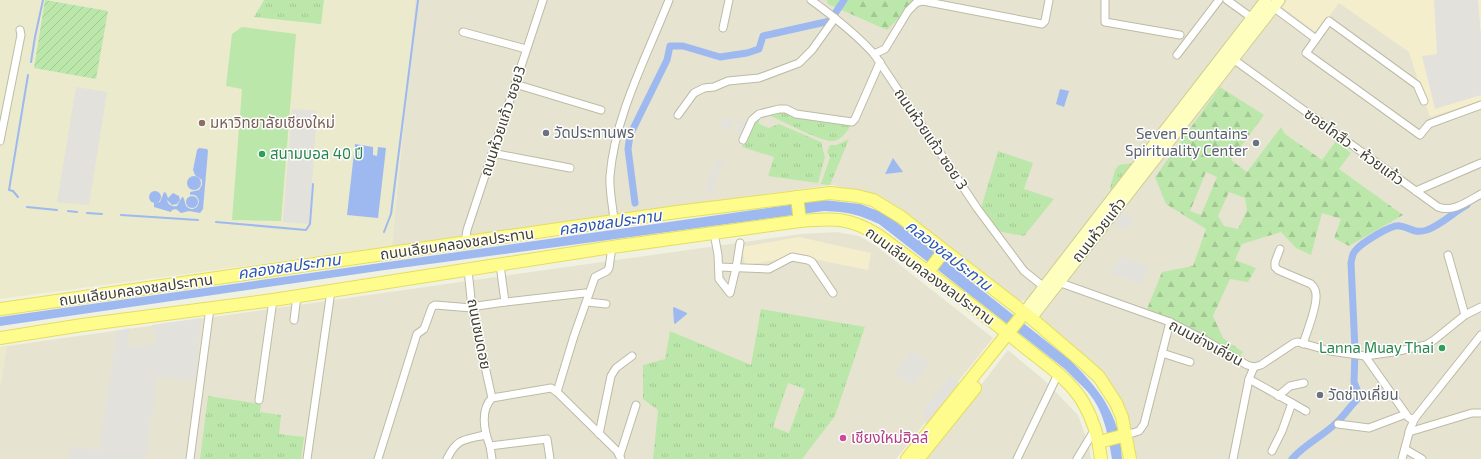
<svg xmlns="http://www.w3.org/2000/svg" width="1481" height="459" font-family="'Exo 2','Noto Sans Thai',sans-serif">
  <defs>
    <pattern id="grass-tufts" width="24" height="20" patternUnits="userSpaceOnUse"><rect width="24" height="20" fill="#bce7aa"/><path d="M3 7l-1-3M5 7V3M7 7l1-3M15 17l-1-3M17 17v-4M19 17l1-3" fill="none" stroke="#a3c793"/></pattern>
    <pattern id="forest-firs" width="22" height="20" patternUnits="userSpaceOnUse"><rect width="22" height="20" fill="#bce7aa"/><path d="M5 1l3.5 6h-7zM16 11l3.5 6h-7z" fill="#a3c793"/></pattern>
    <pattern id="garden-furrows" width="10" height="10" patternUnits="userSpaceOnUse"><rect width="10" height="10" fill="#bce7aa"/><path d="M-1 1l2-2M0 10L10 0M9 11l2-2" fill="none" stroke="#a3c793"/></pattern>
  </defs>
  <rect width="100%" height="100%" fill="#f1f1e2"/>
  <g fill="#e6e4d0">
    <path d="M415,0h844l-229,300 -13,1 -110,-86 -35,-22 -41,-8 -439,61z"/>
    <path d="M1283,0h198v459h-347l-20,-67 -78,-76z"/>
    <path d="M837,232l22,4 17,10 117,92 -97,121h-896v-73l7,-40 794,-112z"/>
    <path d="M1008,350l36,30 34,35 11,31 2,13h-167z"/>
  </g>
  <g fill="#f5eecc">
    <path d="M1287,0h194v101l-51,16 -21,-65 -70,-49 -22,30 -35,-26z"/>
    <path d="M799,237l72,16 -3,17 -69,-14 -54,9 -3,-18z"/>
  </g>
  <g fill="#ebeacc">
    <path d="M0,0h415l-23,246 -392,53z"/>
    <path d="M7,346l-7,40v-39z"/>
  </g>
  <g fill="url(#grass-tufts)" fill-rule="evenodd">
    <path d="M264,0h60l-3,24 -67,-7z"/>
    <path d="M784,111l12,7 55,7c-4,7 -8,13 -17,16 -11,2 -54,-21 -67,-27z"/>
    <path d="M759,118v6l10,4 10,-4 42,18 4,15 -7,26 -50,-7 6,-19 -32,-10 12,-26z"/>
    <path d="M849,139l-19,46 -9,-1 9,-27 -3,-5 3,-7h6z"/>
    <path d="M998,151l35,12 -9,26 30,10 -30,37 -27,-5 -16,-23z"/>
    <path d="M1132,163l4,1 -23,31 -3,-7 5,-18 4,-5z"/>
    <path d="M761,309l104,18 -30,89 -33,43h-149l5,-49 -15,-11v-34l22,-6 5,-28 81,34zM788,383l17,6 -16,44 -16,-6z"/>
    <path d="M208,396l53,8 -1,8 21,3 -2,19 25,3 -3,22h-101z"/>
  </g>
  <g fill="url(#forest-firs)" fill-rule="evenodd">
    <path d="M827,0h89l-29,30 -59,-26z"/>
    <path d="M1220,87l44,28 -33,45 16,12 34,-45 4,7 37,26 14,-19 15,12 -12,16 64,46 -54,31 -15,-8 7,-19 -19,-6 -11,42 -15,-7 -15,-16 -39,12 -7,16 21,8 -8,14 -18,-3 -17,37 10,22 20,14 -3,4 -52,-30 -41,-17 15,-37 31,-6 13,-37 -40,-25 -11,-27zM1206,172l11,5 -16,38 -11,-4zM1229,192l16,6 2,12 -9,19 -14,-3 -6,-10z"/>
  </g>
  <path fill="url(#garden-furrows)" d="M45,0l63,11 -12,68 -62,-11z"/>
  <path fill="#bce7aa" d="M242,27l54,7 -15,187 -49,-1 10,-131 -16,-3 6,-52z"/>
  <g fill="#e2e1db">
    <path d="M1434,0h44l3,37v58l-46,14 -13,-53 15,-2z"/>
    <path d="M76,87l31,5 -18,113 -32,-3z"/>
    <path d="M292,109l25,2 -8,113 -26,-2z"/>
    <path d="M723,118l24,4 -6,14 -5,-2 4,-10 -7,-3 -4,10 -10,-4z"/>
    <path d="M717,159l6,2 -12,33 -6,-2z"/>
    <path d="M1122,212l12,8 -8,11 -12,-8z"/>
    <path d="M1122,256l27,11 -8,17 -31,-11z"/>
    <path d="M201,318l-6,62 -37,-3 -13,82h-76l2,-13 28,4 18,-119 12,-3 -2,20 30,-5 -5,-18z"/>
    <path d="M912,350l17,13 -17,23 -17,-13z"/>
    <path d="M950,376l9,7 -33,42 -2,-15z"/>
  </g>
  <g fill="#9db9f0">
    <path d="M1060,89l9,2 -5,16 -8,-3z"/>
    <path d="M355,144l18,3v8l4,1 1,-9 8,1 -8,70 -31,-3z"/>
    <path d="M199,148l8,1 1,2 -5,58 -3,4 -11,-2 -8,2 -5,-4 -4,1 -1,2 -17,-5v-4l6,-1 4,-10 2,1 2,5 5,-5 6,3 1,4 -3,4 -5,1 -5,-5c1,5 5,7 10,6l5,-9h1c3,5 1,12 10,12l4,-2 2,-5c-1,-6 -4,-8 -9,-7v-3l9,-2 3,-5v-5l-7,-5 -2,-5 4,-20z"/>
    <path d="M893,158l10,14 -18,2z"/>
    <circle cx="194" cy="183" r="7"/>
    <circle cx="155" cy="197" r="6"/>
    <circle cx="192" cy="202" r="6"/>
    <path d="M824,200l36,4 26,10 184,146c21,21 40,42 48,71 3,9 3,19 4,28h-10c-4,-24 -8,-49 -25,-68 -7,-7 -15,-15 -22,-22l-186,-145c-22,-10 -30,-12 -55,-13l-439,59 -385,56v-9z"/>
    <path d="M674,307l13,6v1l-12,10 -1,-1 -1,-15z"/>
  </g>
  <g fill="none" stroke-linecap="round" stroke-linejoin="round">
    <g stroke="#9db9f0" stroke-width="2">
      <path d="M31,62l4,-25 8,-37"/>
      <path d="M18,197l-5,-6 -4,-1 19,-115"/>
      <path d="M27,207l30,3"/>
      <path d="M68,211l9,1"/>
      <path d="M87,213l15,1"/>
      <path d="M121,215l77,5"/>
      <path d="M216,222l90,8 4,-6 3,-40"/>
      <path d="M384,232l7,-18 27,-214"/>
    </g>
    <g stroke="#9db9f0" stroke-width="7">
      <path d="M635,203l-7,-54 2,-14 37,-75 3,-14h13l37,11 27,-4 12,-4 4,-13 67,-15 14,-21"/>
      <path d="M1292,459c12,-14 29,-22 42,-34 10,-8 16,-20 26,-28l-6,-15 1,-32 -4,-87c1,-4 1,-9 4,-12 5,-7 36,-27 45,-25 12,2 13,8 27,4 14,-5 27,-18 40,-25"/>
    </g>
    <defs>
      <g id="minor">
        <path d="M811,0c22,16 44,33 63,54l103,154 47,63 20,16"/>
        <path d="M1105,0v22l75,13"/>
        <path d="M1227,0l25,18"/>
        <path d="M1273,7l43,32"/>
        <path d="M723,28l6,-28"/>
        <path d="M463,32l63,17"/>
        <path d="M874,54l11,-5 23,-38 8,-8 7,-2 119,23 3,-3 4,-21"/>
        <path d="M1177,55l42,-55"/>
        <path d="M1233,59l205,148c15,6 30,-6 43,-13"/>
        <path d="M515,84l86,26"/>
        <path d="M1424,101l-7,-16 -88,-64 -23,32 114,82 9,-11 52,-19"/>
        <path d="M678,115l16,-22 10,-5 10,-1 14,-6 31,-3 40,-15 13,-13 23,-32"/>
        <path d="M743,140l9,-20 7,-6 20,-5h7l10,5 56,8 3,-3 25,-57"/>
        <path d="M0,141l21,-106 -1,-5"/>
        <path d="M492,153l78,15"/>
        <path d="M1416,191l65,-28"/>
        <path d="M614,221c-1,-14 -5,-31 -4,-45 5,-61 37,-120 59,-176"/>
        <path d="M714,233l4,22 1,24 11,14 6,-25 4,-25"/>
        <path d="M465,243l2,-13 76,-230"/>
        <path d="M1280,249l-5,13v5l3,3 33,14c3,3 5,6 5,11 1,13 -9,36 -13,49"/>
        <path d="M1448,255l17,60"/>
        <path d="M500,265l5,37"/>
        <path d="M719,267l50,2 23,-12 16,3 4,2 21,31"/>
        <path d="M468,270l4,38 20,90"/>
        <path d="M1058,282l112,40 35,18 42,25 7,2 7,-2 33,-22 4,-1 32,9 35,5 29,-4 32,-7 8,-5 31,-25 16,-8"/>
        <path d="M587,302l19,2"/>
        <path d="M477,306l28,-4 80,-9"/>
        <path d="M294,320l3,-24"/>
        <path d="M1162,353l28,9"/>
        <path d="M1365,356l43,61 3,2 4,-1"/>
        <path d="M1249,379l43,24 -10,28 -10,20"/>
        <path d="M557,392l17,-56 21,-59 12,-6 2,-3 3,-21"/>
        <path d="M1278,396l12,-10 14,-3"/>
        <path d="M259,400l14,-100"/>
        <path d="M1292,403l14,8"/>
        <path d="M1338,424l31,4 37,-14"/>
        <path d="M1409,432l63,-19h9"/>
        <path d="M599,434l12,-58 5,-8 16,-12"/>
        <path d="M1126,435l13,-4 5,-7 26,-102"/>
        <path d="M490,446l2,13"/>
        <path d="M1405,449l17,10"/>
        <path d="M620,455l16,-50"/>
        <path d="M190,459l20,-151"/>
        <path d="M307,459l24,-168"/>
        <path d="M378,459l39,-125 7,-5 8,-22 3,-2 37,3"/>
        <path d="M447,459c10,-21 17,-19 38,-24"/>
        <path d="M550,459l-3,-20 -57,7c-6,-15 -10,-36 2,-48l59,-10 6,4 60,59 4,8"/>
        <path d="M1017,459l41,-85"/>
        <path d="M1077,459l18,-30"/>
        <path d="M1233,459l16,-80 5,-12"/>
        <path d="M1402,459l8,-30 5,-11 66,-83"/>
      </g>
      <g id="secondary">
        <path d="M1024,313l242,-313"/>
        <path d="M1031,318l248,-318"/>
      </g>
      <g id="primary">
        <path d="M797,197l3,24"/>
        <path d="M927,273l17,-22"/>
        <path d="M0,309l677,-97 153,-19 27,3 16,4 28,17 130,101 55,47 13,12 17,26 6,14 8,42"/>
        <path d="M0,338l82,-13 191,-25 339,-53 188,-26c33,-3 49,-4 78,14 50,37 100,74 148,113 20,16 43,31 57,54 10,17 16,37 18,57"/>
        <path d="M1099,442l27,-7"/>
        <path d="M907,459l117,-146"/>
        <path d="M918,459l57,-71"/>
      </g>
    </defs>
    <use href="#minor" stroke="#bdbba5" stroke-width="9"/>
    <use href="#secondary" stroke="#cfce8f" stroke-width="13"/>
    <use href="#primary" stroke="#e4de5e" stroke-width="14"/>
    <use href="#minor" stroke="#fff" stroke-width="7"/>
    <use href="#secondary" stroke="#feffbf" stroke-width="11"/>
    <use href="#primary" stroke="#fffc8e" stroke-width="12"/>
  </g>
  <circle fill="#8d6e63" stroke="#fff" stroke-width="1.5" cx="202" cy="123" r="4"/>
  <g fill="#6b7280" stroke="#fff" stroke-width="1.5">
    <circle cx="546" cy="133" r="4"/>
    <circle cx="1256" cy="143" r="4"/>
    <circle cx="1320" cy="395" r="4"/>
  </g>
  <g fill="#2e9e5b" stroke="#fff" stroke-width="1.5">
    <circle cx="262" cy="154" r="4"/>
    <circle cx="1442" cy="348" r="4"/>
  </g>
  <circle fill="#d1479c" stroke="#fff" stroke-width="1.5" cx="843" cy="438" r="4"/>
  <g text-anchor="middle" stroke-width="3" stroke-linejoin="round" paint-order="stroke">
    <g font-size="15" fill="#434133" stroke="#fff">
      <text transform="translate(503 121) rotate(-72)" y="5">ถนนห้วยแก้ว ซอย3</text>
      <text transform="translate(931 139) rotate(56)" y="5">ถนนห้วยแก้ว ซอย 3</text>
      <text transform="translate(1354 147) rotate(36)" y="5">ซอยโกสึว - ห้วยแก้ว</text>
      <text transform="translate(1099 230) rotate(-52)" y="5">ถนนห้วยแก้ว</text>
      <text transform="translate(457 244) rotate(-8)" y="5">ถนนเลียบคลองชลประทาน</text>
      <text transform="translate(930 276) rotate(36)" y="5">ถนนเลียบคลองชลประทาน</text>
      <text transform="translate(136 290) rotate(-8)" y="5">ถนนเลียบคลองชลประทาน</text>
      <text transform="translate(479 334) rotate(79)" y="5">ถนนชมดอย</text>
      <text transform="translate(1206 343) rotate(28)" y="5">ถนนช่างเคี่ยน</text>
    </g>
    <g font-size="15" fill="#785e54" stroke="#fff" text-anchor="start">
      <text x="210" y="128">มหาวิทยาลัยเชียงใหม่</text>
    </g>
    <g font-size="15" fill="#5b616d" stroke="#fff" text-anchor="start">
      <text x="554" y="138">วัดประทานพร</text>
      <text x="1248" y="139" text-anchor="end">Seven Fountains<tspan x="1248" dy="17">Spirituality Center</tspan></text>
      <text x="1328" y="400">วัดช่างเคี่ยน</text>
    </g>
    <g font-size="15" fill="#27864d" stroke="#fff" text-anchor="start">
      <text x="270" y="159">สนามบอล 40 ปี</text>
      <text x="1434" y="353" text-anchor="end">Lanna Muay Thai</text>
    </g>
    <g font-size="15" fill="#b23c85" stroke="#fff" text-anchor="start">
      <text x="851" y="443">เชียงใหม่ฮิลล์</text>
    </g>
    <g font-size="16" font-style="italic" fill="#2c56af" stroke="#fff">
      <text transform="translate(610 222) rotate(-8)" y="6">คลองชลประทาน</text>
      <text transform="translate(949 255) rotate(38)" y="6">คลองชลประทาน</text>
      <text transform="translate(289 266) rotate(-8)" y="6">คลองชลประทาน</text>
    </g>
  </g>
</svg>
